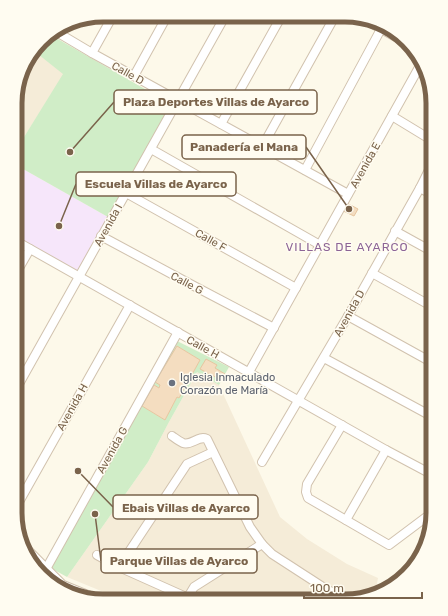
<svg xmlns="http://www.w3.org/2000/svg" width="448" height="616" font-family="Rubik,sans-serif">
  <rect width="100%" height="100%" fill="#fdf9ea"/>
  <g fill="#f5ecd8">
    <path d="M34,51l30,23 -48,76v-59l11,-32z"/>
    <path d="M197,372l22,13 61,132 27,22 40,25 31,14 -3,16 -30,7 -222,-1 -56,-23 81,-115 21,-40z"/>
  </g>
  <path fill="#f6e6fa" d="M16,165l92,52 -30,55 -62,-36z"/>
  <g fill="#d0edc7" fill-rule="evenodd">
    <path d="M49,34l122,70 -63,113 -92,-52v-15l47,-76 -29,-23 11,-14z"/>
    <path d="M177,341l52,26 -10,18 -22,-13 -28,50 -21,40 -81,115 -18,-10zM177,346l23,14 -21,38 -2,-1 -12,23 -23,-14 12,-21 5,3z"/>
  </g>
  <g fill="#f4ddc0" stroke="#e7c6a0">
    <path d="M345,202l13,7 -4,7 -13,-6z"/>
    <path d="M177,346l23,14 -21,38 -2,-1 -12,23 -23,-14 12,-21 5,3 1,-3 -5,-3z"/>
    <path d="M206,359l11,6 -2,3 10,6 -4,6 -21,-11z"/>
  </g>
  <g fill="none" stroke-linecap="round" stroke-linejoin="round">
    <defs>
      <g id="minor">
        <path d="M358,16l50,28"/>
        <path d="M55,31l37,22 256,141"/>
        <path d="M92,53l19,-34"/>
        <path d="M134,76l32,-58"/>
        <path d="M16,96l3,-7v-6"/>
        <path d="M392,116l41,25"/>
        <path d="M221,124l60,-107"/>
        <path d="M262,147l73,-131"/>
        <path d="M151,149l169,96"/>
        <path d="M305,170l76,-141"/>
        <path d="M420,188l13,7"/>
        <path d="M126,193l170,95"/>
        <path d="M395,231l38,21"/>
        <path d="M101,236l93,50 80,42"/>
        <path d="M16,241l370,209 47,25"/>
        <path d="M372,273l61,34"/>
        <path d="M15,275l15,-26"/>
        <path d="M348,316l85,47"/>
        <path d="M324,358l109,59"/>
        <path d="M249,372l173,-310"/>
        <path d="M15,391l209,-373"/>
        <path d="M342,425l-35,59 -1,8 2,6 81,47 44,-33"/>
        <path d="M172,436c3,2 7,5 11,7 9,3 15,-8 24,-4l43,88 12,17 10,10 54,35 16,8 9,1"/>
        <path d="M262,462l86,-146 72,-128 13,-26"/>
        <path d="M15,509l115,-204"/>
        <path d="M346,520l40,-70"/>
        <path d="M22,544l41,41 37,15"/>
        <path d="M97,555l22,12 76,34"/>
        <path d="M119,567l68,-103 26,-12"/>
        <path d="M46,569l132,-237"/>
        <path d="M188,597l6,-10 68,-43"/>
        <path d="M319,601l7,-12"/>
      </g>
    </defs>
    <use href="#minor" stroke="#d1c2ae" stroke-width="10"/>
    <use href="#minor" stroke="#fff" stroke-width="8"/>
  </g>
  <circle fill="#6b7280" stroke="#fffcf1" stroke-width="1.5" cx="172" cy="383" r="4"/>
  <g text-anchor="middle" stroke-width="3" stroke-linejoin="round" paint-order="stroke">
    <g font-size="11" fill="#7a634b" stroke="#fffcf1">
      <text transform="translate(128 73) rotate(29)" y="4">Calle D</text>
      <text transform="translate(365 165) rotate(-61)" y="4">Avenida E</text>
      <text transform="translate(108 225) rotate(-61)" y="4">Avenida I</text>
      <text transform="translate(211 240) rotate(29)" y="4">Calle F</text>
      <text transform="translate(187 283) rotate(28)" y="4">Calle G</text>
      <text transform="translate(349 313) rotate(-61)" y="4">Avenida D</text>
      <text transform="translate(203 347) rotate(29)" y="4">Calle H</text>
      <text transform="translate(72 407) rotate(-61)" y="4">Avenida H</text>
      <text transform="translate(112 450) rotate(-61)" y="4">Avenida G</text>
    </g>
    <g font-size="11" fill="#5b616d" stroke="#fffcf1" text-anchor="start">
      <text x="180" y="381">Iglesia Inmaculado<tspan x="180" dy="13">Corazón de María</tspan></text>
    </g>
    <g font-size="12" letter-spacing="1" fill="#8c6496" stroke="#fffcf1">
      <text x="347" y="251">VILLAS DE AYARCO</text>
    </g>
  </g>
  <path d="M0 0H448V616H0ZM103 22H345A81 81 0 0 1 426 103V513A81 81 0 0 1 345 594H103A81 81 0 0 1 22 513V103A81 81 0 0 1 103 22Z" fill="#fffcf1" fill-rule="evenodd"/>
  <path fill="none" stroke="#7a634b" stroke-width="5" d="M103 22H345A81 81 0 0 1 426 103V513A81 81 0 0 1 345 594H103A81 81 0 0 1 22 513V103A81 81 0 0 1 103 22Z"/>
  <path fill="none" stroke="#7a634b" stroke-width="1.5" d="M70 152L114 102M349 209L306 147M59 226L76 184M78 471L113 507M95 514L101 561"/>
  <g fill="#7a634b" stroke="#fffcf1" stroke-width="1.5">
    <circle cx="70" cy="152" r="4"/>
    <circle cx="349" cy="209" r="4"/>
    <circle cx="59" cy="226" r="4"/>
    <circle cx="78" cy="471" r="4"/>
    <circle cx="95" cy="514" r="4"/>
  </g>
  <g fill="#fffcf1" stroke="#7a634b" stroke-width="1.5">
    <rect x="114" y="90" width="203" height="24" rx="4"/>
    <rect x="182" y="135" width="124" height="24" rx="4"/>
    <rect x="76" y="172" width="160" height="24" rx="4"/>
    <rect x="113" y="495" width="145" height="24" rx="4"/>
    <rect x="101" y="549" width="156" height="24" rx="4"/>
  </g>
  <g font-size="12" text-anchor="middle" font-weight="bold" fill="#7a634b">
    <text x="216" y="106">Plaza Deportes Villas de Ayarco</text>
    <text x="244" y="151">Panadería el Mana</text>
    <text x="156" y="188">Escuela Villas de Ayarco</text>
    <text x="186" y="512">Ebais Villas de Ayarco</text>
    <text x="179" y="565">Parque Villas de Ayarco</text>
  </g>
  <path d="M304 592v6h118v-6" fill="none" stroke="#7a634b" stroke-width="2"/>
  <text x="310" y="592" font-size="12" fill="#7a634b" stroke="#fffcf1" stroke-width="3" paint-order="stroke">100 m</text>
</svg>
